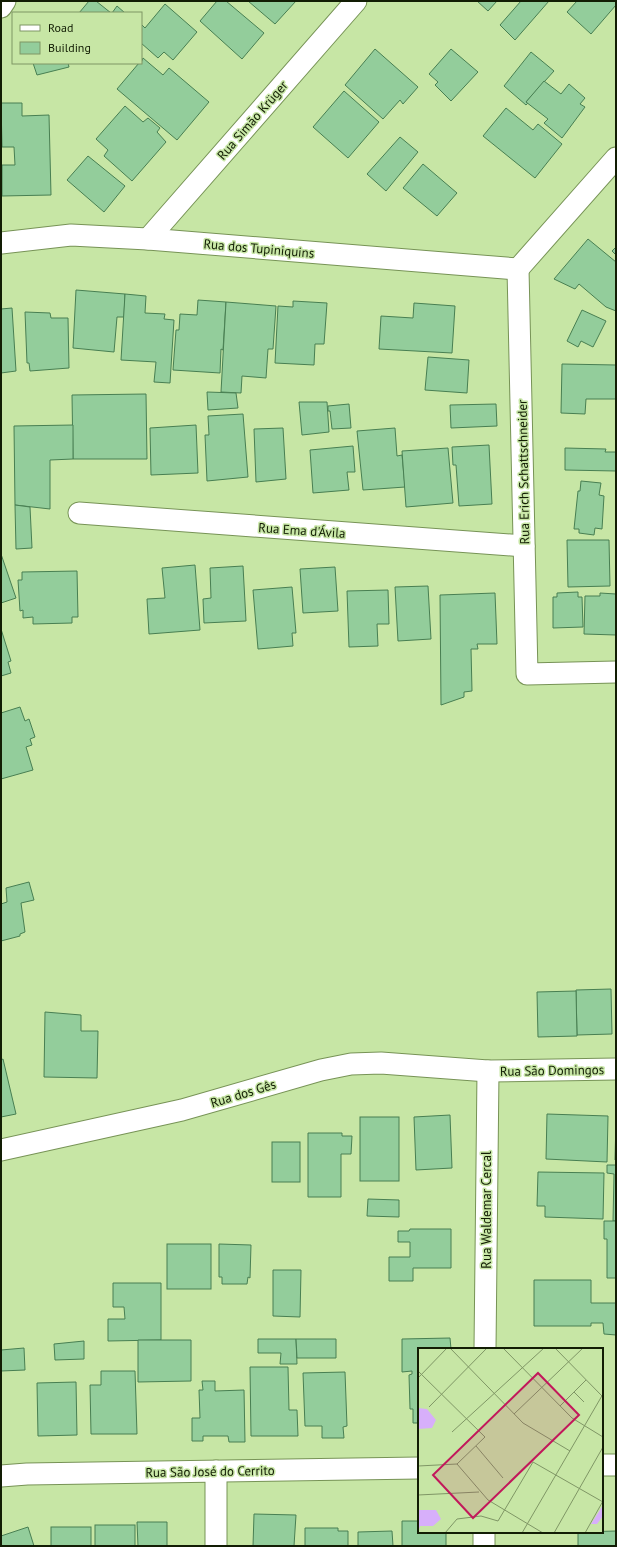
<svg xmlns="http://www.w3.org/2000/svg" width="617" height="1547" font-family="'PT Sans',sans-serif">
  <rect width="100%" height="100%" fill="#c7e6a5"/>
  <g fill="#93cd9b" stroke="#487f52">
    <path d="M89,1h7l15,12h-32z"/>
    <path d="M217,1h9l38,32 -22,26 -42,-38z"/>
    <path d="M248,1h48l-21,23z"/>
    <path d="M477,1h20l-9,10z"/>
    <path d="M521,1h28l-34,39 -15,-15z"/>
    <path d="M577,1h39v4l-25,29 -24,-22z"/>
    <path d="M165,4l32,28 -24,28 -9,-8 -6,6 -17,-15v-19l4,4z"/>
    <path d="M117,6l8,7h-13z"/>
    <path d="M375,49l43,38 -15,17 -3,-4 -17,19 -38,-34z"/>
    <path d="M451,49l27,23 -27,29 -16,-16 3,-3 -9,-8z"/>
    <path d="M531,52l23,19 -28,31 2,1 -2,2 -22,-19z"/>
    <path d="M143,58l20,17 6,-7 40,34 -32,38 -60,-51 22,-26h2z"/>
    <path d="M33,63h35l1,4 -32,8z"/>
    <path d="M544,81l17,13 8,-10 16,14 -5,6 5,3 -23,31 -18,-15 4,-4 -22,-17z"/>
    <path d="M344,91l35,31 -31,36 -35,-31z"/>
    <path d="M1,103h21v13l27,-1 2,80 -49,1v-31h13l-1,-18h-12z"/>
    <path d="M125,106l18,16 5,-4 12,10 -3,4 9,10 -34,39 -28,-25 4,-6 -12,-11z"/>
    <path d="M506,108l27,22 5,-6 24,20 -27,34 -52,-42z"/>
    <path d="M400,137l18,15 -32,39 -19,-17z"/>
    <path d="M88,156l37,30 -21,26 -37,-32z"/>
    <path d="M423,164l34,29 -20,23 -34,-28z"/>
    <path d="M588,239l28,23v49l-10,-4 -27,-23 -4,5 -21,-10z"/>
    <path d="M616,247v8l-4,-4z"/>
    <path d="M76,290l49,4 -1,23h-7l-3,35 -41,-4z"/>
    <path d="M125,294l21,2 -1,17 20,1 -1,5 10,1 -4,63 -16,-1 2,-20 -35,-2z"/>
    <path d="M198,300l28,2 -3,48 -2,-1 -1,24 -47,-3 3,-40h3l1,-16 17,1z"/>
    <path d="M293,301l34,2 -3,41h-9l-1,21 -39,-2 3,-57 15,1z"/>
    <path d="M226,302l50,4 -3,43h-5l-2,29 -24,-2 -1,17 -20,-1z"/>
    <path d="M414,303l41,3 -3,47 -73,-4 2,-33 32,2z"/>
    <path d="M12,308l4,63 -15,2v-64z"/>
    <path d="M582,310l24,11 -13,26 -12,-6 -3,6 -11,-6z"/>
    <path d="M25,312l25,1 1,5h17l1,50 -39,3 -1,-8h-2z"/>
    <path d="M428,357l41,3 -2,33 -42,-3z"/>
    <path d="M562,364l54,1v34h-30l-1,15 -24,-1z"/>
    <path d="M207,392l29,1 2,15 -30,2z"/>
    <path d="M146,394l1,65h-74l-1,-64z"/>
    <path d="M299,402h28l2,30 -27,3z"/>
    <path d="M349,404l2,24 -19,1 -2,-18h-2v-5z"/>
    <path d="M496,404l1,22 -46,2 -1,-23z"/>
    <path d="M243,414l5,63 -41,4 -2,-46h4l-1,-19z"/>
    <path d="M73,425v34l-23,1v49l-35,-4 -1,-79z"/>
    <path d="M196,425l2,48 -47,2 -1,-47z"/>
    <path d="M283,428l3,51 -30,3 -2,-53z"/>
    <path d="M395,428l2,28 5,-1 3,32 -42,3 -6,-59z"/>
    <path d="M489,445l3,59 -33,2 -3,-41h-3l-1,-18z"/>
    <path d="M353,446l2,26h-8l2,18 -36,3 -3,-43z"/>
    <path d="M448,448l5,55 -47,4 -4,-56z"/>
    <path d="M565,448l41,1 -1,3h11v19l-51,-1z"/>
    <path d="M581,481l20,2 -2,12 5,1 -2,33 -7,-1 -1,7 -15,-2v-4h-5l4,-38h2z"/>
    <path d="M15,505l15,2 2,41 -16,1z"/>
    <path d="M567,540h42l1,46 -42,1z"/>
    <path d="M1,554l15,44 -15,5z"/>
    <path d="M195,565l5,65 -51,4 -2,-35 18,-1 -3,-30z"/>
    <path d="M243,566l3,55 -42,2 -1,-24 8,-1 -1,-30z"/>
    <path d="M335,567l3,44 -35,2 -3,-44z"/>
    <path d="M77,571l1,46h-6v6l-39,1v-7l-10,1v-8l-3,1 -2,-31h4v-8z"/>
    <path d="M428,586l3,53 -33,2 -3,-54z"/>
    <path d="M292,587l4,46h-4l1,13 -35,3 -5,-59z"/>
    <path d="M388,590l1,34h-12l1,22 -29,1 -2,-56z"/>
    <path d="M578,592v5h4l1,30 -30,1v-31h4v-4z"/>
    <path d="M495,593l2,51h-20l1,5h-7l1,42 -8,1v5l-23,8 -1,-110z"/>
    <path d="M600,593l16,1v41l-32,-1 1,-38h15z"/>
    <path d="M1,629l10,32 -3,1 3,11 -10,3z"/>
    <path d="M20,707l5,14 4,-2 6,18 -5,2 2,6 -6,2 7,23 -32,9v-66z"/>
    <path d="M29,882l5,18 -13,3 4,29 -5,2v2l-19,5v-37l6,-2 -1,-14z"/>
    <path d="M611,989l1,45 -35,1 -1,-45z"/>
    <path d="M576,991l1,45 -39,1 -1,-45z"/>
    <path d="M45,1012l36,3v16h17l-1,47 -53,-1z"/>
    <path d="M3,1059l13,55 -15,3v-57z"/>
    <path d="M547,1114l61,2 -1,46 -61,-3z"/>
    <path d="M450,1115l2,53 -36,2 -2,-53z"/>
    <rect x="360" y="1117" width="39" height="64"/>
    <path d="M616,1119v41h-1z"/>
    <path d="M308,1133h34v3h10l-1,18h-10v43h-33z"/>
    <rect x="272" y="1142" width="28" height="40"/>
    <path d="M607,1165h9v56h-3l1,-47 -7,-1z"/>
    <path d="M538,1172l66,1 -1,46 -58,-2v-11h-8z"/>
    <path d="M368,1199l31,1v17l-32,-1z"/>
    <path d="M604,1221h12v57h-9v-39h-3z"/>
    <path d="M410,1229h41v39h-38v13h-24v-24h21v-15h-12v-11h11z"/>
    <rect x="167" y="1244" width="44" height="45"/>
    <path d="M219,1244l32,1 -1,33 -2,-1 -1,7h-25v-7h-3z"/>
    <path d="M273,1270h28l-1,47 -27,-1z"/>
    <path d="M534,1280h57v23h25v32l-12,-1 -1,-11h-12v3h-57z"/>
    <path d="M113,1283h48v57l-53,1v-22h17l-1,-12h-11z"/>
    <path d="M450,1338l1,11h-32v74h-6v-14h-3l-1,-34 3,-1v-3l-10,1v-33z"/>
    <path d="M258,1339h38l1,25h-17l1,-11h-23z"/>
    <path d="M296,1339h40v19h-39z"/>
    <path d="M138,1340h53v41l-53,1z"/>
    <path d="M84,1341v18l-29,1 -1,-16z"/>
    <path d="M24,1348l1,22 -24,1v-21z"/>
    <path d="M250,1367h38l1,43h8l1,26h-47z"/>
    <path d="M101,1371h34l2,63h-46l-1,-49h11z"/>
    <path d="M345,1372l2,54 -4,1 1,11h-22v-12h-17l-2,-53z"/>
    <path d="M202,1381h13v10l29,-1 1,52h-16l-1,-6h-25v5h-11v-23h8l-1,-28h4z"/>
    <path d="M76,1382l1,53 -39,1 -1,-53z"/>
    <path d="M254,1514l42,1 -2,31h-41z"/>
    <path d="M402,1521h17v11h27v14h-44z"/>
    <path d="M137,1522h30v24h-29z"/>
    <rect x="95" y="1525" width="40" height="21"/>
    <path d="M28,1527l6,19h-33v-10z"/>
    <rect x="51" y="1527" width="40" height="19"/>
    <path d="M305,1528h33v3h10v15h-43z"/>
    <path d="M392,1531l1,15h-35v-14z"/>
    <path d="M616,1531v15h-38v-14z"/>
  </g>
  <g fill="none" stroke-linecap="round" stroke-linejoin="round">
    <defs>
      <g id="minor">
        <path d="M1,7l4,-6"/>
        <path d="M148,239l208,-238"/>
        <path d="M1,243l70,-8 77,4 370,30"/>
        <path d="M518,269l9,405 89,-2"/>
        <path d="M518,269l98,-111"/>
        <path d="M79,513l445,33"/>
        <path d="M1,1150l181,-40 139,-40 30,-6 30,-1 107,8 128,-2"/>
        <path d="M485,1349l3,-278"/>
        <path d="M602,1465h14"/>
        <path d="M1,1476l26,-2 392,-6"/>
        <path d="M216,1546v-75"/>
        <path d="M484,1546v-14"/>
      </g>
    </defs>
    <use href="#minor" stroke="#779356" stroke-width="23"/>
    <use href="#minor" stroke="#fff" stroke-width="21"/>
  </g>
  <g text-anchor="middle" stroke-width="3" stroke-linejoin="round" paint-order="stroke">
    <g font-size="13" fill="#121d04" stroke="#c7e6a5">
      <text transform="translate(252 120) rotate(-49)" y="5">Rua Simão Krüger</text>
      <text transform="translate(259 248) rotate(5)" y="5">Rua dos Tupiniquins</text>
      <text transform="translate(523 472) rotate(-91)" y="5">Rua Erich Schattschneider</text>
      <text transform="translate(302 530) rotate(4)" y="5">Rua Ema d'Ávila</text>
      <text transform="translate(552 1070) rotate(-1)" y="5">Rua São Domingos</text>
      <text transform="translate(243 1093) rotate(-17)" y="5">Rua dos Gês</text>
      <text transform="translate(486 1210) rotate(-90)" y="5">Rua Waldemar Cercal</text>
      <text transform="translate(210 1471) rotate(-1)" y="5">Rua São José do Cerrito</text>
    </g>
  </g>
  <g transform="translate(418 1348)">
    <rect width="185" height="185" fill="#c7e6a5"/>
    <path d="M0,60l9,1 9,11 -4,8 -14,1zM185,157v11l-6,8h-6zM0,162h18l5,9 -8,7h-13l-2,7z" fill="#d7affa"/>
    <path fill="none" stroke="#7f9665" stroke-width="1" d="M32,0l73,75 47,28M85,0l69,70 31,19M137,0l47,48M0,23l67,66 -28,27M0,30l29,-30M156,44l10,10M142,58l26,-26M11,59l58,-59M96,66l69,-66M34,84l92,-84M58,98l27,32M39,116l31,36 55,33M0,118l39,-2M0,147l61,-3M27,185l12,-14 24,-3 17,5 35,-59 70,40M104,185l81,-139M136,185l49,-86M167,185l18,-32"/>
    <path fill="#c2185b" fill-opacity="0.15" stroke="#c2185b" stroke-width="2" d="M120,25l41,42 -106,103 -40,-43z"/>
    <rect width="185" height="185" fill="none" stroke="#121d04" stroke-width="2"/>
  </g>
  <rect width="617" height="1547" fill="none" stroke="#121d04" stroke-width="4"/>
  <rect x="12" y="12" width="130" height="52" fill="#c7e6a5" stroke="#7f9665"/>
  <rect x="20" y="25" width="20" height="6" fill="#ffffff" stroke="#7f9665"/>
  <text x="48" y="32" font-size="12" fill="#121d04">Road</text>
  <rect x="20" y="42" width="20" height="12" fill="#93cd9b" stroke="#7f9665"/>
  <text x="48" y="52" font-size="12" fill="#121d04">Building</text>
</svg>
